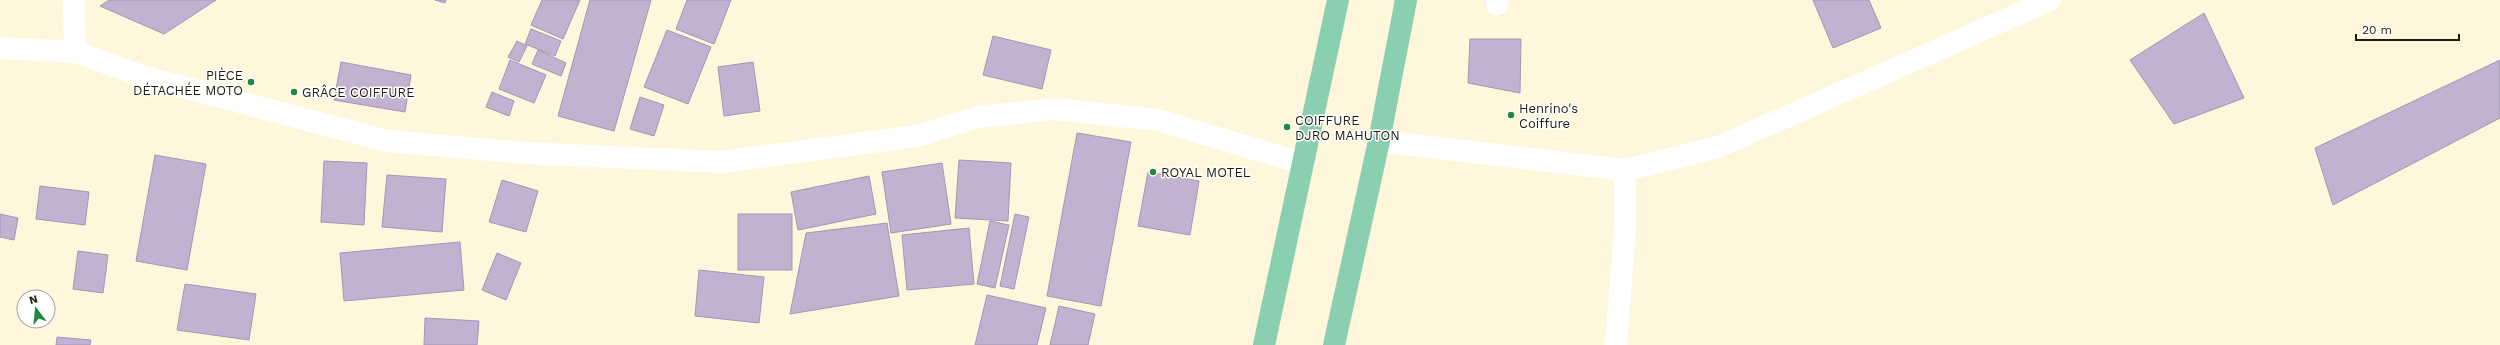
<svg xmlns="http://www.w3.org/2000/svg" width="2500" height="345" font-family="'Work Sans',sans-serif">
  <rect width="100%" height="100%" fill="#fef7db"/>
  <g fill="#c2b1d1" stroke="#a595b3">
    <path d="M109,0h107l-52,34 -64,-28z"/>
    <path d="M435,0h11l-1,3z"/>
    <path d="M542,0h38l-17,39 -32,-14z"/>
    <path d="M590,0h61l-37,131 -56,-15z"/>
    <path d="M687,0h44l-17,44 -38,-15z"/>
    <path d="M1813,0h56l12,28 -48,20z"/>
    <path d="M2204,13l40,85 -70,26 -44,-64z"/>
    <path d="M531,29l30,12 -6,15 -30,-12z"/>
    <path d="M667,30l44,17 -23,57 -44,-17z"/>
    <path d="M993,36l58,14 -9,39 -59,-14z"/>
    <path d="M1470,39h51l-1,54 -52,-10z"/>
    <path d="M517,41l10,5 -8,16 -11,-5z"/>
    <path d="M538,50l28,13 -5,13 -29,-12z"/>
    <path d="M510,60l36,15 -12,28 -35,-14z"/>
    <path d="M2500,60v58l-167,87 -18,-57z"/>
    <path d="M341,62l70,13 -6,37 -71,-12z"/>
    <path d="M753,62l7,49 -36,5 -6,-49z"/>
    <path d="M492,92l22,9 -5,15 -23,-9z"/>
    <path d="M640,97l24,8 -10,31 -24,-7z"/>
    <path d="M1077,133l54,9 -30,164 -54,-10z"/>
    <path d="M155,155l51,9 -19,106 -51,-9z"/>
    <path d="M959,160l52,3 -3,58 -53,-3z"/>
    <path d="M324,161l43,2 -3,62 -43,-3z"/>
    <path d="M942,163l9,61 -60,9 -9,-61z"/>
    <path d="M1148,172l51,9 -9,54 -52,-9z"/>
    <path d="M387,175l59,4 -4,53 -60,-5z"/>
    <path d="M869,176l7,38 -78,16 -7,-38z"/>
    <path d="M502,180l36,11 -12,41 -37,-10z"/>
    <path d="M40,186l49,6 -4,33 -49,-6z"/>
    <path d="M0,214l18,4 -4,22 -14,-3z"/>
    <rect x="738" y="214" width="54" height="56"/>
    <path d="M1015,214l14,3 -15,72 -14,-3z"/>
    <path d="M990,221l19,4 -14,63 -18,-4z"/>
    <path d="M887,223l12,73 -109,18 16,-81z"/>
    <path d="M969,228l5,56 -67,6 -5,-55z"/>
    <path d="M460,242l4,48 -120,11 -4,-48z"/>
    <path d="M78,251l30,4 -5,38 -30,-4z"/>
    <path d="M497,253l24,10 -15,37 -24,-10z"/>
    <path d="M699,270l65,7 -5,46 -64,-7z"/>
    <path d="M185,284l71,10 -7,46 -72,-10z"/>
    <path d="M987,295l59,13 -9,37h-62z"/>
    <path d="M1059,306l36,8 -7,31h-38z"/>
    <path d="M425,318l54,3 -2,24h-53z"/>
    <path d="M57,337l34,3 -1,5h-34z"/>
  </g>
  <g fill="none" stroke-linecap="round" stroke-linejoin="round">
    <g stroke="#fff" stroke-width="22">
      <path d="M74,0l1,52"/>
      <path d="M1497,4l1,-4"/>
      <path d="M0,48l75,4 70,25 242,64 138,12 196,9 196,-26 61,-19 77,-8 103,11 146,44"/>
      <path d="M1379,141l246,29 93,-23 332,-147"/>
      <path d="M1616,345l9,-115v-60"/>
    </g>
    <g stroke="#89cfb0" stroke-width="22">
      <path d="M1264,345l74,-345"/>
      <path d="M1334,345l45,-204 27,-141"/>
    </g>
  </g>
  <g fill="#20893f" stroke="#fff" stroke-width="1.5">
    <circle cx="251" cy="82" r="4"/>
    <circle cx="294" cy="92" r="4"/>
    <circle cx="1511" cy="115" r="4"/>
    <circle cx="1287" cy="127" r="4"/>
    <circle cx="1153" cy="172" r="4"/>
  </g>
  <g text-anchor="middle" stroke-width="3" stroke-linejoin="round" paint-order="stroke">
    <g font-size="13" fill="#1e1b0e" stroke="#fff" text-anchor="start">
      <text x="243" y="80" text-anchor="end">PIÈCE<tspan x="243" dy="15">DÉTACHÉE MOTO</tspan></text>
      <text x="302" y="97">GRÂCE COIFFURE</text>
      <text x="1519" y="113">Henrino's<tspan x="1519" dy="15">Coiffure</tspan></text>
      <text x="1295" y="125">COIFFURE<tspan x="1295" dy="15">DJRO MAHUTON</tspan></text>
      <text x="1161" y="177">ROYAL MOTEL</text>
    </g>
  </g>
  <g transform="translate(36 309) rotate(344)"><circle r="19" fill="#ffffff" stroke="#a5a49f"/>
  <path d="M0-3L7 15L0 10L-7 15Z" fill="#20893f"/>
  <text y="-6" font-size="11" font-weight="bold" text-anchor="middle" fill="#1e1b0e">N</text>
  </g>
  <path d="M2356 34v6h103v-6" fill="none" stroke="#1e1b0e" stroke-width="2"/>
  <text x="2362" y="34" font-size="12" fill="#1e1b0e" stroke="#ffffff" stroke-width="3" paint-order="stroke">20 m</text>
</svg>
